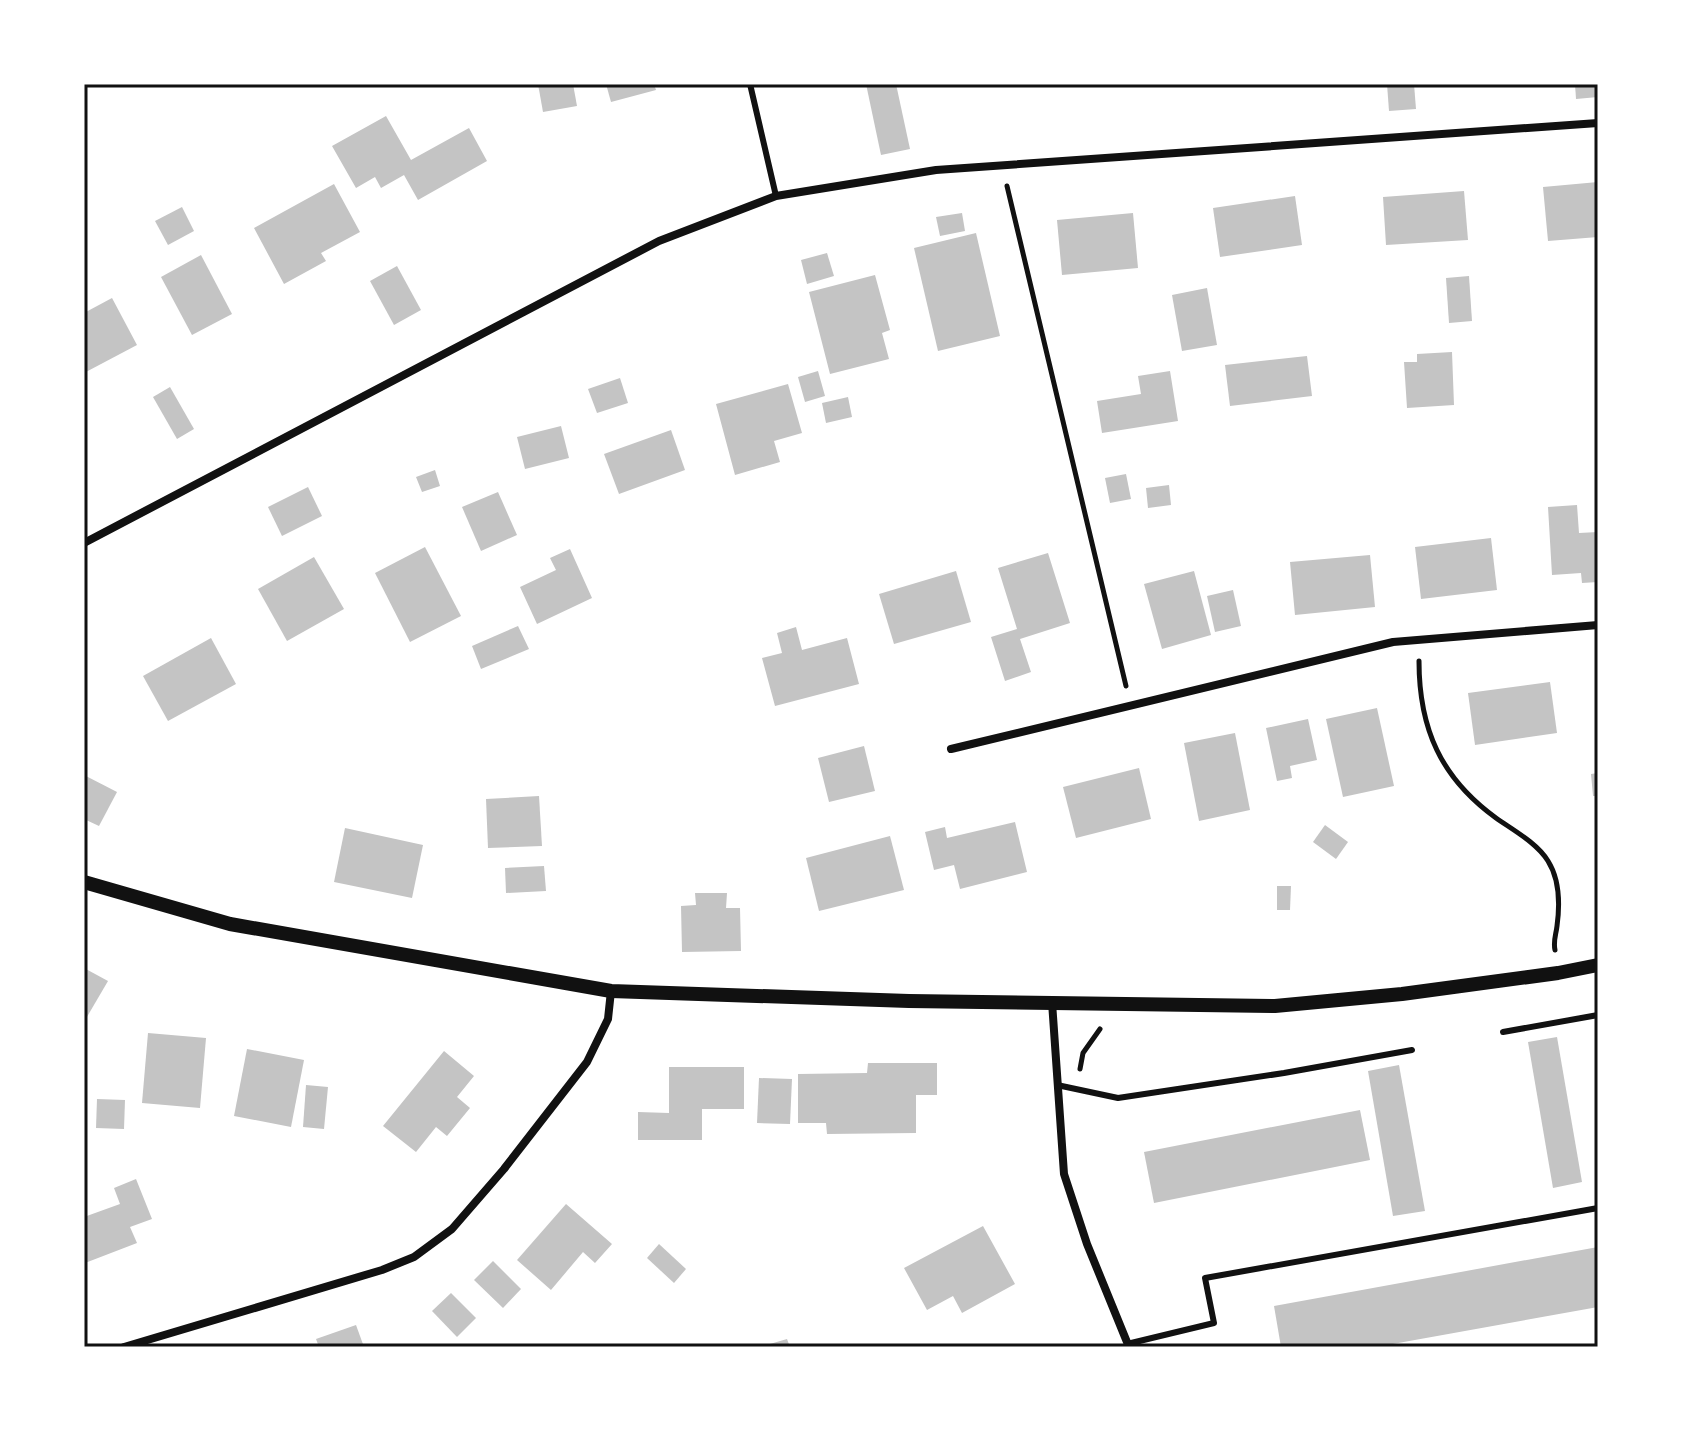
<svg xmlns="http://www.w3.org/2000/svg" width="1682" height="1431" font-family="Karla,sans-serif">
  <rect width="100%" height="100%" fill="#fff"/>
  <g fill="#c4c4c4">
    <path d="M538,84h35l4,22 -34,6z"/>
    <path d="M606,84h48l2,6 -45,12z"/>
    <path d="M866,84h30l14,65 -29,6z"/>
    <path d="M1387,84h27l2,25 -27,2z"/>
    <path d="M1575,84h23v13l-22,2z"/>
    <path d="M386,116l25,44 58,-32 18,33 -69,39 -14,-25 -23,13 -6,-11 -19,11 -24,-42z"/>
    <path d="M1598,182v55l-50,4 -5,-54z"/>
    <path d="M334,184l26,48 -39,21 5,8 -42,23 -30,-56z"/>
    <path d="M1464,191l4,49 -82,5 -3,-48z"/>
    <path d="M1295,196l7,49 -82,12 -7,-49z"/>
    <path d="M182,207l12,24 -26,14 -13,-24z"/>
    <path d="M962,213l3,18 -25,5 -4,-19z"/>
    <path d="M1133,213l5,55 -76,7 -5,-55z"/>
    <path d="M976,233l24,103 -62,15 -24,-103z"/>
    <path d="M827,253l7,23 -27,8 -6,-24z"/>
    <path d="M201,255l31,59 -40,21 -31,-58z"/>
    <path d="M397,266l24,44 -27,15 -24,-44z"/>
    <path d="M875,275l15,55 -8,3 7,26 -59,15 -21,-82z"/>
    <path d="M1469,276l3,45 -23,2 -3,-45z"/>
    <path d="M1207,288l10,57 -35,6 -10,-56z"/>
    <path d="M112,298l25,47 -53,28v-60z"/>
    <path d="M1452,352l2,53 -47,3 -3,-46h13v-8z"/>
    <path d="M1307,356l5,40 -82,10 -5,-41z"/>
    <path d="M818,371l7,25 -20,6 -7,-25z"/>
    <path d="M1170,371l8,50 -76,12 -5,-32 44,-7 -3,-18z"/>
    <path d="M620,378l8,25 -31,10 -9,-24z"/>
    <path d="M788,384l14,49 -28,8 6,21 -45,13 -19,-71z"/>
    <path d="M170,387l24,42 -17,10 -24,-42z"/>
    <path d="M848,397l4,20 -26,6 -4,-20z"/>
    <path d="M561,426l8,32 -44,11 -8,-32z"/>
    <path d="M671,430l14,40 -66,24 -15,-40z"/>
    <path d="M435,470l5,16 -18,6 -6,-15z"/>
    <path d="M1126,474l5,25 -21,4 -5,-25z"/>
    <path d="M1169,485l2,20 -23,3 -2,-20z"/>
    <path d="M308,487l14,29 -40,20 -14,-29z"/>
    <path d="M498,492l19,43 -36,16 -19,-44z"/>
    <path d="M1577,505l2,28 19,-1v50l-16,1 -1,-10 -29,2 -4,-68z"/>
    <path d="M1491,538l6,52 -76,9 -6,-52z"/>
    <path d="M425,547l36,69 -51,26 -35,-69z"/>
    <path d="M570,549l22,49 -55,26 -17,-37 36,-17 -6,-12z"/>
    <path d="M1048,553l22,70 -50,16 11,33 -26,9 -14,-44 26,-8 -19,-61z"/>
    <path d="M1370,555l5,52 -80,8 -5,-53z"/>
    <path d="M314,557l30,52 -57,32 -29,-52z"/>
    <path d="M956,571l15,51 -77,22 -15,-50z"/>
    <path d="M1194,571l17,64 -49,14 -18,-65z"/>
    <path d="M1233,590l8,36 -26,6 -8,-36z"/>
    <path d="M518,626l11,23 -48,20 -9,-23z"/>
    <path d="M796,627l6,23 45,-12 12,46 -84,22 -13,-48 20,-5 -5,-20z"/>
    <path d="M211,638l25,46 -68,37 -25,-45z"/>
    <path d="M1550,682l7,51 -82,12 -7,-52z"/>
    <path d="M1377,708l17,78 -51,11 -17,-78z"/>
    <path d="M1308,719l9,41 -27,6 2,12 -15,3 -11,-53z"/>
    <path d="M1235,733l15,77 -51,11 -15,-78z"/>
    <path d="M864,746l11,45 -46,11 -11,-44z"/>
    <path d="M1139,768l12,51 -75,19 -13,-51z"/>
    <path d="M1598,773v23h-5l-2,-22z"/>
    <path d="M84,775l33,17 -18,34 -15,-7z"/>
    <path d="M539,796l3,50 -54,2 -2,-49z"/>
    <path d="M1015,822l12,50 -67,17 -6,-24 -20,5 -9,-38 20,-5 2,11z"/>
    <path d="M1325,825l23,17 -12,17 -23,-17z"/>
    <path d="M345,828l78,17 -11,53 -78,-16z"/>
    <path d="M890,836l14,54 -85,21 -13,-53z"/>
    <path d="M544,866l2,25 -40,2 -1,-25z"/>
    <path d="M1277,886h14l-1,24h-13z"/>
    <path d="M695,893h32l-1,15h14l1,43 -59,1 -1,-46 15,-1z"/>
    <path d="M84,968l24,13 -24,41z"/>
    <path d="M148,1033l58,5 -6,70 -58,-5z"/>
    <path d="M1557,1037l25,145 -29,6 -25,-146z"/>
    <path d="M247,1049l57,11 -13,67 -57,-11z"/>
    <path d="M444,1051l30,25 -17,21 13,11 -23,28 -11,-9 -20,25 -33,-26z"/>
    <path d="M868,1063h69v32h-21v38l-89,1 -1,-11h-28v-49l69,-1z"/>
    <path d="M1399,1065l26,146 -32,5 -25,-145z"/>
    <path d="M669,1067h75v42h-42v31h-64v-28l31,1z"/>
    <path d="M759,1078l33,1 -2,45 -33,-1z"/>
    <path d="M306,1085l22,2 -4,42 -21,-2z"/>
    <path d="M97,1099l28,1 -1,29 -28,-1z"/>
    <path d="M1360,1110l10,50 -216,43 -10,-51z"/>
    <path d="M136,1179l16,40 -22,8 7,16 -52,20 -1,-46 36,-13 -6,-16z"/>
    <path d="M566,1204l46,40 -17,19 -12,-11 -32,38 -34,-30z"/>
    <path d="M983,1226l32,58 -53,29 -9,-17 -26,14 -23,-42z"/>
    <path d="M659,1244l27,25 -12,14 -27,-25z"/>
    <path d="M1598,1247v60l-222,40h-95l-7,-41z"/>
    <path d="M493,1261l28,28 -18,19 -29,-28z"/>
    <path d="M451,1293l25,25 -19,19 -25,-26z"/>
    <path d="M356,1325l8,22h-45l-3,-8z"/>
    <path d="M787,1339l3,8h-27v-1z"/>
  </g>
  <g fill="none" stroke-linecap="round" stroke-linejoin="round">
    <g stroke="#111" stroke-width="5">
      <path d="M1007,186l119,500"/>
      <path d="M1419,661c0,68 22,117 77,157 17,12 41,25 52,43 12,19 12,43 9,65 -1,9 -4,15 -2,24"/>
      <path d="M1080,1069l3,-16 17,-24"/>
    </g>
    <g stroke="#111" stroke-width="6">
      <path d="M750,84l26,112"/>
      <path d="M1503,1032l95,-17"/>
      <path d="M1057,1085l61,13 166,-25 128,-23"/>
      <path d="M1127,1344l87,-21 -9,-45 393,-70"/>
    </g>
    <g stroke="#111" stroke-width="8">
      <path d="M84,543l575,-302 117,-45 160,-26 662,-47"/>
      <path d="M951,749l442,-107 205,-17"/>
      <path d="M1052,1002l12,172 23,70 42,103"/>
      <path d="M124,1347l258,-77 32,-13 38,-28 52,-60 83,-107 21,-43 3,-28"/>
    </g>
    <path stroke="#111" stroke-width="14" d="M84,882l146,42 381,67 298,10 366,5 127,-12 156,-21 40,-8"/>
  </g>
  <rect width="1682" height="1431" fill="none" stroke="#ffffff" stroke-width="172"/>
  <rect x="86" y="86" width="1510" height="1259" fill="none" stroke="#111" stroke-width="3"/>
</svg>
